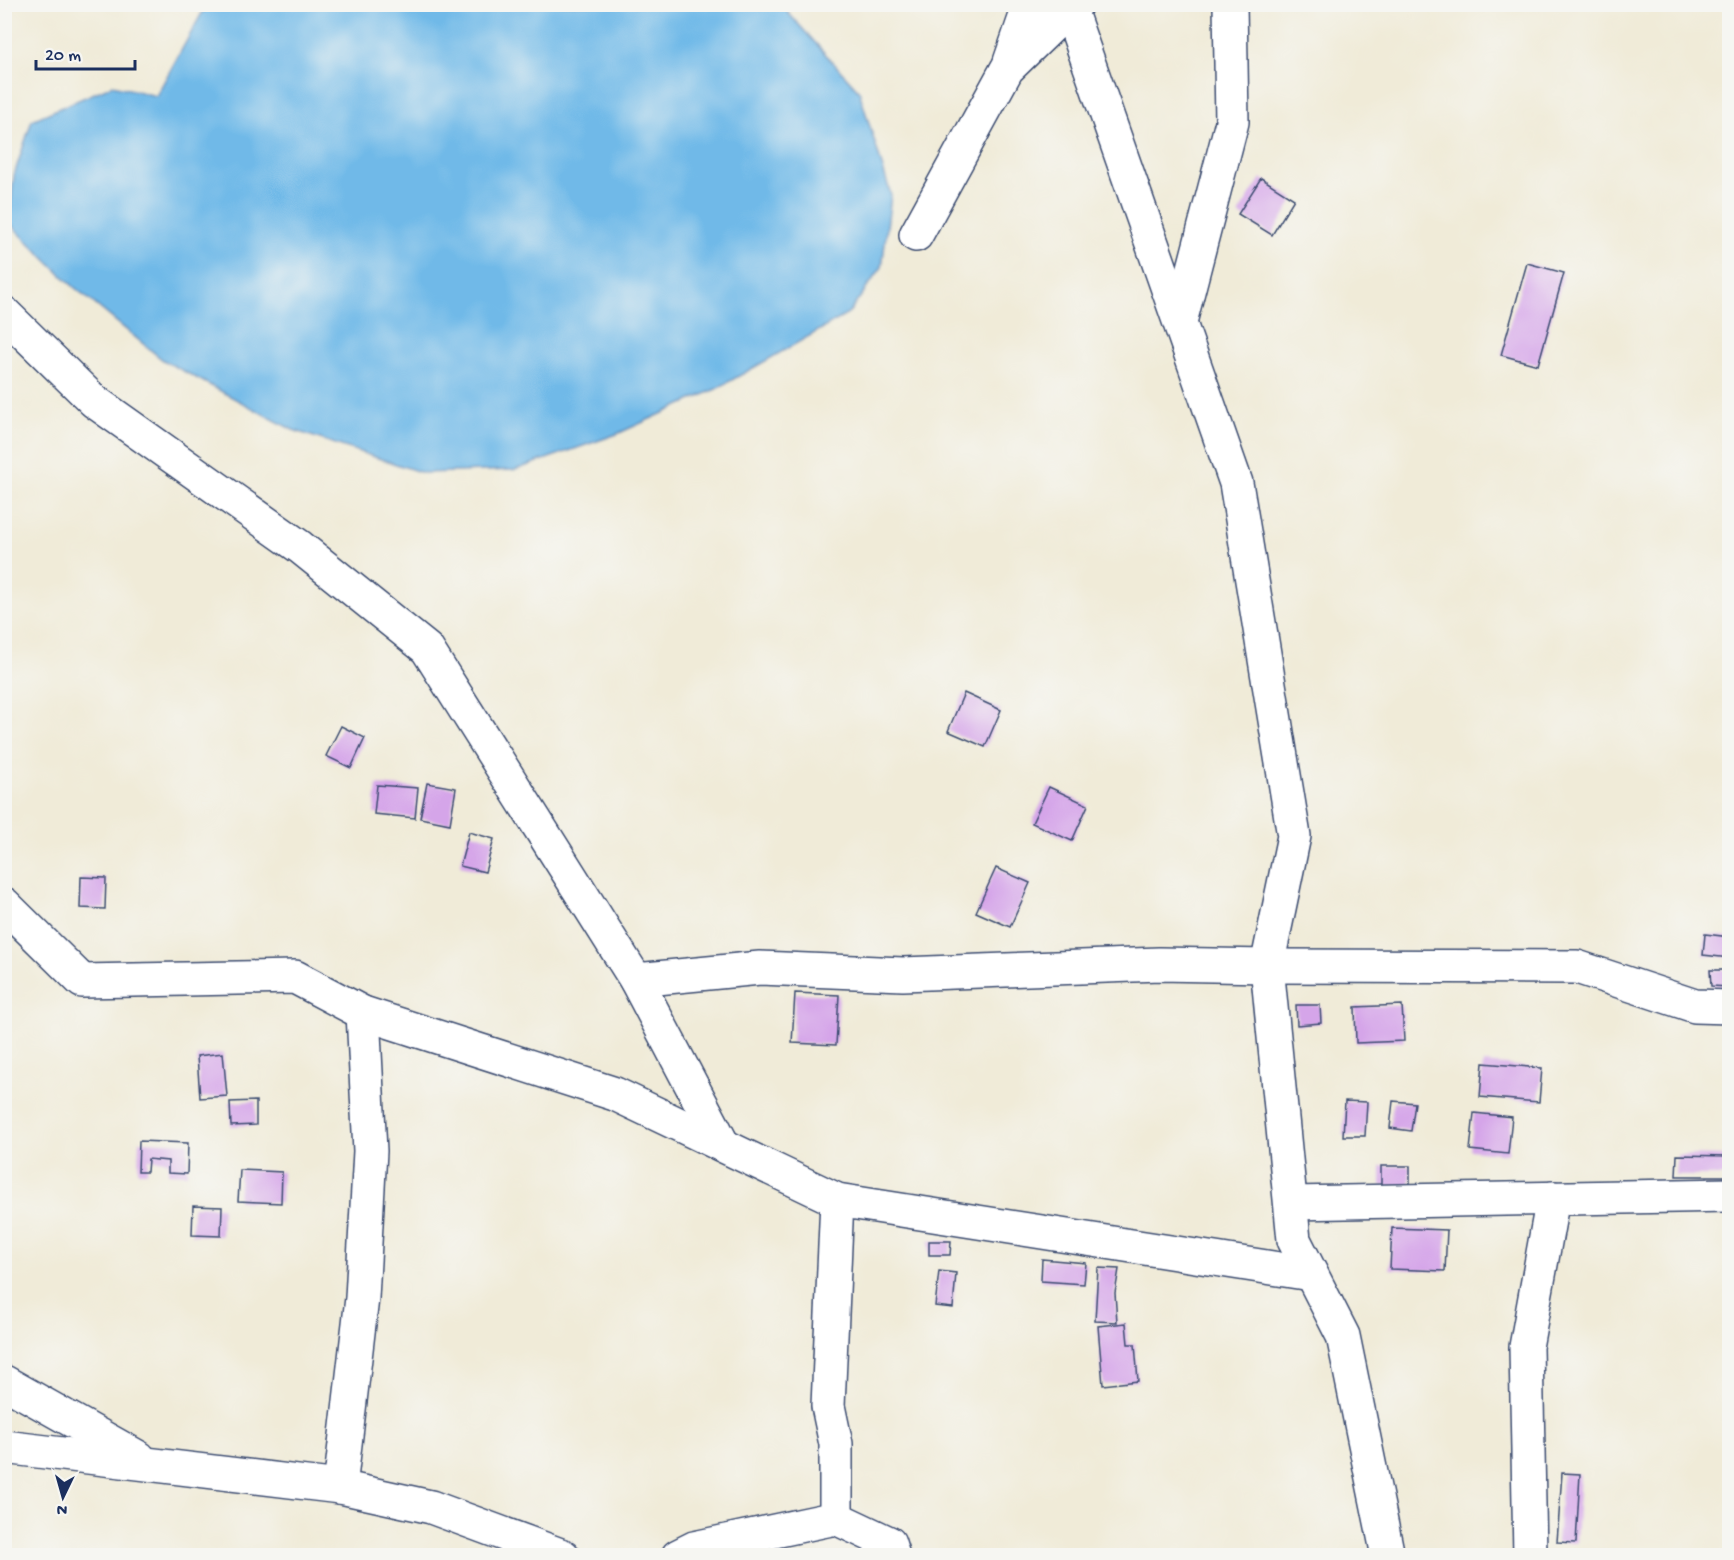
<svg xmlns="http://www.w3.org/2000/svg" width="1734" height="1560" font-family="'Gochi Hand',sans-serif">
  <rect width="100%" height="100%" fill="#f6f6f2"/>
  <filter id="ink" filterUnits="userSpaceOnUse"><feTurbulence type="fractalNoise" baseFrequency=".0167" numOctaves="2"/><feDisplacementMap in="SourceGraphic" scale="12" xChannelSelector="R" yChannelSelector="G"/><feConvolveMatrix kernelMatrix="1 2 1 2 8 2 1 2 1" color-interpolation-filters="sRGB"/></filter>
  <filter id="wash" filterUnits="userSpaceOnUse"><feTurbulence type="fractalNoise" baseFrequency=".008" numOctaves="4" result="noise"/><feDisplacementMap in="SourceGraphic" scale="24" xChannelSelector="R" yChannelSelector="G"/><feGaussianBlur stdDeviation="1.35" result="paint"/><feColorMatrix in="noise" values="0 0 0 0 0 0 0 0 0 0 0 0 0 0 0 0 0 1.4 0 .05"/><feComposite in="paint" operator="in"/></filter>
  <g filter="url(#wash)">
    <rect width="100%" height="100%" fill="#f0ebd8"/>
    <path fill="#70b9e8" stroke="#4674a3" stroke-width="1.5" d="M207,4l574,1 78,86 32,104 -9,72 -34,47 -132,75 -99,45 -102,36 -92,3 -130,-43 -130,-70 -89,-73 -65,-64 5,-48 18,-55 81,-35 43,11z"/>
    <g id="blocks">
      <g fill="#d5a5e9">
        <path d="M1261,178l33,21 -22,36 -34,-21z"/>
        <path d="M1527,263l37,10 -26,92 -37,-10z"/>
        <path d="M964,693l37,17 -16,37 -37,-16z"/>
        <path d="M341,726l24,12 -14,30 -25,-12z"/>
        <path d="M427,783l29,5 -6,36 -30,-6z"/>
        <path d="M377,785l41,3 -3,30 -41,-4z"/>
        <path d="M1049,787l39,18 -16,36 -40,-18z"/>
        <path d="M469,832l25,7 -9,33 -25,-6z"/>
        <path d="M996,868l34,15 -20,44 -34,-15z"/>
        <path d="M81,877l25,1 -1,31 -25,-1z"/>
        <path d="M1705,934l25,3v21l-27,-3z"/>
        <path d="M1710,970h20v17l-19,-1z"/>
        <path d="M795,993l44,2 -3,50 -44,-2z"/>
        <path d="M1296,1005h24l1,18 -24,2z"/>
        <path d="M1402,1005l2,36 -48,2 -1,-36z"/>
        <path d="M223,1053l4,43 -27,2 -3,-42z"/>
        <path d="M1483,1063l59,5 -3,34 -59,-5z"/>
        <path d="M256,1101v24l-25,1 -1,-24z"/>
        <path d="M1345,1101l22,1 -2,34h-22z"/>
        <path d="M1393,1101l22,2 -4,28 -21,-3z"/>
        <path d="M1474,1113l38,4 -4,37 -38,-4z"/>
        <path d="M139,1141l49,2 -1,31 -19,-1v-12l-20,-2 -1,13h-9z"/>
        <path d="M1677,1155l52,1v20h-53z"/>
        <rect x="1381" y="1166" width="29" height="20"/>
        <path d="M240,1170l42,2 -1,31 -43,-2z"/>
        <path d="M193,1206l29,1 -1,29 -29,-1z"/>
        <path d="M1392,1228l55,2 -2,41 -55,-2z"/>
        <path d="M929,1241h22l-1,14h-21z"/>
        <path d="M1042,1259l44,4 -2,21 -43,-3z"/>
        <path d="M1098,1268l21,1 -4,24 2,29 -22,-1z"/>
        <path d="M939,1271l17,2 -3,35 -18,-2z"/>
        <path d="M1126,1323l2,21h7l3,37 -35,4 -5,-59z"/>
        <path d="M1562,1473l18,1 -4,69 -19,-1z"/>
      </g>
    </g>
  </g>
  <g filter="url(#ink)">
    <use href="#blocks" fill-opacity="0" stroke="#3b4b70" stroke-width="1.5"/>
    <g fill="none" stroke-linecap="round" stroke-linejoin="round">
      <defs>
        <g id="minor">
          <path d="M1068,4l168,479 58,353 -27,130 27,274 49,96 45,220"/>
          <path d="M1010,62l20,-58"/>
          <path d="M916,235l91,-166 62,-60 7,-5"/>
          <path d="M4,313l90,88 206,146 127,102 209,331 87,165"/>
          <path d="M1180,322l52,-200 -2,-118"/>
          <path d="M4,904l78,77 213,-4 68,36 252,81 222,106 474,74"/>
          <path d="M636,980l124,-12 143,6 256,-10 108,2 310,1 118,39 35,1"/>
          <path d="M1292,1203l438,-8"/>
          <path d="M4,1382l135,76"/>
          <path d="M4,1447l336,40 91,20 132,49"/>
          <path d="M340,1487l22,-189 8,-147 -7,-138"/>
          <path d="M836,1518v-74l-8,-38 9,-206"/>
          <path d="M678,1556l16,-8 142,-30 53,25 4,13"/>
          <path d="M1530,1556l-4,-209 27,-149"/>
        </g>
      </defs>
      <use href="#minor" stroke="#3b4b70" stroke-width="36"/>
      <use href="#minor" stroke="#fff" stroke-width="33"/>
    </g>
  </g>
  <rect width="1734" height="1560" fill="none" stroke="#f6f6f2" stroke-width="24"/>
  <g transform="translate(63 1497) rotate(185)" stroke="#f6f6f2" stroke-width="4.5" paint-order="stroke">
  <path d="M0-4.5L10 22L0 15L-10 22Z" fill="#1b2f5e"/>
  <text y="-9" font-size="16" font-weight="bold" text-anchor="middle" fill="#1b2f5e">N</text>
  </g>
  <path d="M36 60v9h99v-9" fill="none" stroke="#1b2f5e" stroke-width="3"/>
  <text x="45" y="60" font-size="18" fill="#1b2f5e" stroke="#f6f6f2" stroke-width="4.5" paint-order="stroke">20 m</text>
</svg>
